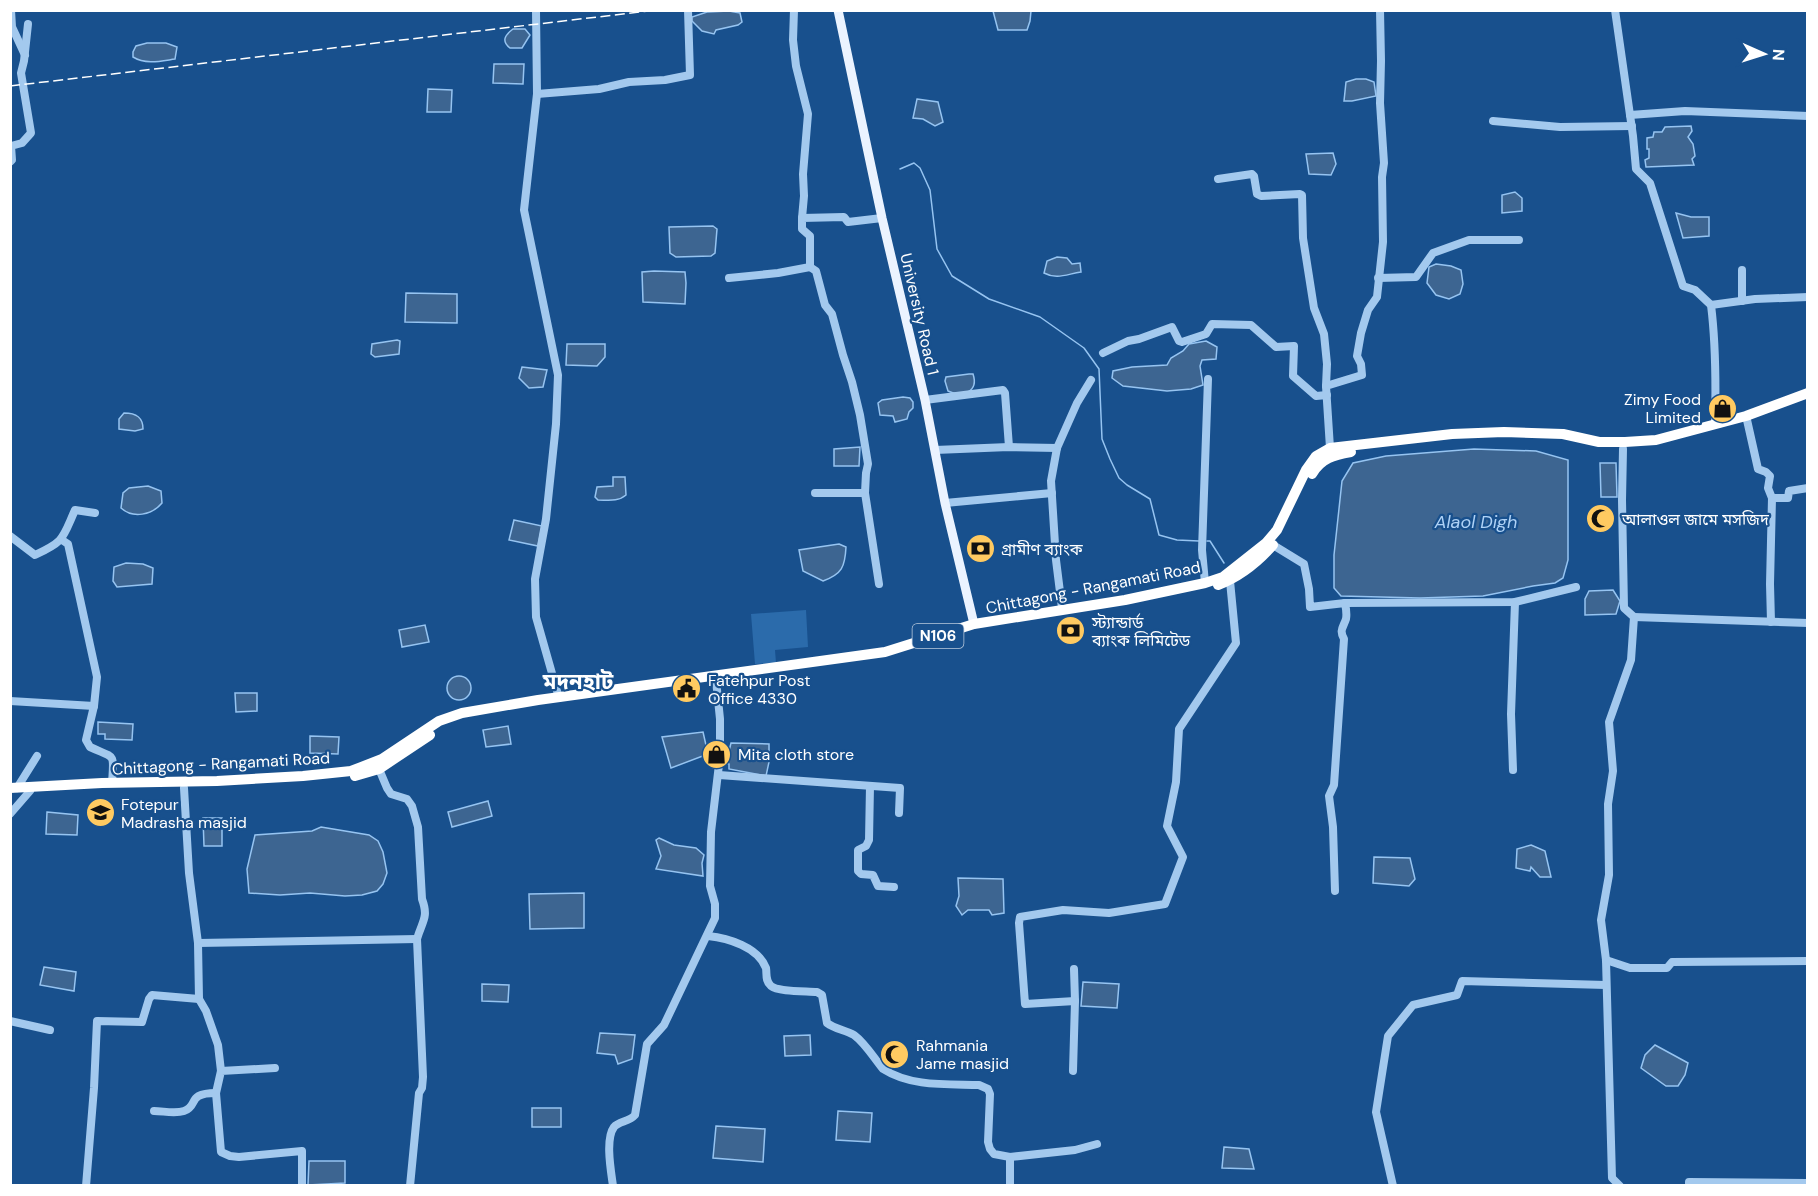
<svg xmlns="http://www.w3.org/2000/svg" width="1818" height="1196" font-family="'DM Sans','Noto Sans Bengali',sans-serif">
  <rect width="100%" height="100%" fill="#18508d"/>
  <path fill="#2b6bab" d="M806,610l2,37 -33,3 1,13 -21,1 -4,-50z"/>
  <g fill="#3d6591" stroke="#96c4f1" stroke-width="1.5">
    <path d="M729,11l11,2 2,9 -4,3 -22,5 -2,4 -12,-3 -10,-10v-4l15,-5z"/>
    <path d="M993,11h38l-1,10 -3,9h-29z"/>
    <path d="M513,29h12l5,6 -8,13h-12c-9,-7 -5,-13 3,-19z"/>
    <path d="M147,43h19l11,4 -2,12c-14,2 -29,6 -42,-2v-5l3,-6z"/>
    <path d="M494,64h30l-1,20 -30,-1z"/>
    <path d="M1356,79h10l8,3 2,14 -24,5h-8l2,-19z"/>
    <path d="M428,89l24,1 -1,22h-24z"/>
    <path d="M917,99l21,3 5,20 -8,4 -12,-7 -10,-1z"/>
    <path d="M1691,126l1,5 -4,6 5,7 2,12 -3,3 2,6 -48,2 -1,-7 4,-2v-9h-2v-11l6,-1 1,-5h8l3,-5z"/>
    <path d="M1333,153l3,11 -5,11 -22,-1 -3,-20z"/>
    <path d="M1515,192l7,6v13l-20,2v-18z"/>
    <path d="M1676,213l15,4h18v19l-26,2z"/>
    <path d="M713,226l4,3 -2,24 -4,3 -35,1 -6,-4 -1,-26z"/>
    <path d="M1057,257l10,1 5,6 8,-1 1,9c-14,2 -24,8 -37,1l3,-12z"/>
    <path d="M1436,264l15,2 10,4 2,14 -3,10 -11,5 -13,-4 -9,-12 2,-16z"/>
    <path d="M654,271l31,1 1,11 -1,21 -42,-2 -1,-30z"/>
    <path d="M406,293l51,1v29l-52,-1z"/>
    <path d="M397,340l3,1 -1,13 -24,3 -4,-3 1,-10z"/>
    <path d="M1206,341l11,6 -1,12 -14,1 -2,6 3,19 -12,4 -24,2 -44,-5 -11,-8 1,-7 19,-4 35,-2 4,-7 12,-7 6,-7z"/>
    <path d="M567,344h38v13l-8,9 -31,-1z"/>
    <path d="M522,367l25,3 -4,17 -14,1 -10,-10z"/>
    <path d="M969,374h4c6,18 -11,24 -25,17l-3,-10 1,-4z"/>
    <path d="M903,397l7,1 3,4v6l-4,4 -2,7 -12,3 -2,-6 -13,-1 -2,-12 4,-3z"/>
    <path d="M124,413c12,0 19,4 19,16l-8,2 -16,-2v-10z"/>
    <path d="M860,447l-1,19h-25v-17z"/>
    <path d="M1474,449l62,2 32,9v100l-5,18 -8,5 -22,3 -50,10 -63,2 -79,-2 -7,-8v-33l8,-74 11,-18 33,-7z"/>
    <path d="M1600,463h16l1,34h-16z"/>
    <path d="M613,477h12l1,18c-8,7 -18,5 -28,5l-3,-3 2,-10 16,-1z"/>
    <path d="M148,486l13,5 1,12c-10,12 -29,16 -41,5l2,-15 6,-5z"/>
    <path d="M514,520l28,6 -4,20 -29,-6z"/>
    <path d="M839,544l7,3c-1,20 -4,27 -23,34l-20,-10 -4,-21z"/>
    <path d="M126,563l17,1 10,4 -1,16 -35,3 -4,-6 1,-14z"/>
    <path d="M1613,590l7,11 -4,13 -31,1v-16l4,-8z"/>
    <path d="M425,625l4,17 -27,5 -3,-17z"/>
    <circle cx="459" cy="688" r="12"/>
    <path d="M235,693h22v18l-21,1z"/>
    <path d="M98,722l35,2 -1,16 -27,-1v-5h-7z"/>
    <path d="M508,726l3,18 -25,3 -3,-17z"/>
    <path d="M703,732l5,22 -37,14 -9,-31z"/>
    <path d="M310,736l29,1 -1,17 -28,-1z"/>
    <path d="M731,743l38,1v18l-3,14 -37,-7v-5l-3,-1z"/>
    <path d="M488,801l4,15 -40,11 -4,-15z"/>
    <path d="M47,812l31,3 -1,20 -31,-1z"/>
    <path d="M203,818h19v28h-18z"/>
    <path d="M321,827l48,8 9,6 5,11 4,21 -4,11 -6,7 -15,4 -17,1 -35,-3 -30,2 -31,-2 -2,-24 8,-34 57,-4z"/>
    <path d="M659,838l15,7 22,3 8,7 -2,8 1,13 -47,-7 5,-13 -5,-16z"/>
    <path d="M1531,845l14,6 6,26h-11l-9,-10 -1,4 -14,-3 1,-19z"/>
    <path d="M1374,857l36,1 5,21 -6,7 -36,-3z"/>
    <path d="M958,878l45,1 1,34 -12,2 -3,-5h-21l-6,5 -6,-9 3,-10z"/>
    <path d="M584,893v35l-54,1 -1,-35z"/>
    <path d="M44,967l32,5 -2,19 -34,-6z"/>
    <path d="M1083,982l36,2 -2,24 -36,-2z"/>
    <path d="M482,984l27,1 -1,17 -26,-1z"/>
    <path d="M600,1033l35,2 -3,24 -14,5 -3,-9 -18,-2z"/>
    <path d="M810,1035l1,20 -26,1 -1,-20z"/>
    <path d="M1655,1045l33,18 -3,12 -7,11h-12l-25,-18 4,-13z"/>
    <rect x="532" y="1108" width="29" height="19"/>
    <path d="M838,1111l34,2 -2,29 -34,-2z"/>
    <path d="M716,1126l49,3 -2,33 -50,-4z"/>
    <path d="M1224,1147l25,2 5,20 -32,-1z"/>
    <path d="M309,1161h36v22l-37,2z"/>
  </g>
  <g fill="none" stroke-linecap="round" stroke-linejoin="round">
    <g stroke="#96c4f1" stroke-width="1.5">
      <path d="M900,169l14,-6 6,5 10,22 7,59 15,27 37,23 51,18 44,31 15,21 3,70 8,20 9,19 8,7 23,14 9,36 18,5 22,1"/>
      <path d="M1207,541h3l14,22"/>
    </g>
    <g stroke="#a3c9ee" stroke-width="8">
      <path d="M11,10l1,17 13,28"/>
      <path d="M536,10l1,84 -13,116 34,165 -2,49 -10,95 -11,60 1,38 23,81"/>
      <path d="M794,10l-1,30 3,26 12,48 -5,60 1,22 -2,22"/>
      <path d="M1615,10l18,126 3,33 14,14 33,103 12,4 16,15c5,40 5,79 4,119"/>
      <path d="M537,94l62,-5 30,-7 36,-2 25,-5 -2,-65"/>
      <path d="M1630,115l55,-4 123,5"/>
      <path d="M1493,121l67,6 72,-1"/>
      <path d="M10,162l2,-2 -1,-14 11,-3 9,-10 -10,-60 3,-12 4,-37"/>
      <path d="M1218,179l34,-5 2,2 3,18 4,2 39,-2 2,1 1,43 11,70 10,26 3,30 -1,22"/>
      <path d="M810,267l6,4 9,34 7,9 11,41 9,27 8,33 8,49 -2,9 -1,20h-50"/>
      <path d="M1742,270v31"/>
      <path d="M729,278l49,-5 32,-6v-31l-8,-7v-11l42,-1 4,5 34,-4"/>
      <path d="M1378,278l38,-1 17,-24 36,-13h50"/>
      <path d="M1711,305l44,-6 53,-2"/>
      <path d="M1103,353l25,-12 11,-2 33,-12 7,14 3,1 24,-8 6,-10 39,1 25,22 18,-1 -1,30 23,20 11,-1"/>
      <path d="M925,400l78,-10 2,3 4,54"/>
      <path d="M1747,420l11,49 8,3 4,4 -2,12 4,10 -2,86 1,38"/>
      <path d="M1330,448l-4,-62 36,-11 -1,-11 -4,-8 4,-23 7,-23 9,-13 6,-55 -1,-65 2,-14 -4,-60 1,-42 -1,-51"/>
      <path d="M935,450l74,-3 48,1"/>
      <path d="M865,493l14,91"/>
      <path d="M1772,498h16l1,-7 19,-3"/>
      <path d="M945,503l107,-10"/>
      <path d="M10,536l25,19c30,-14 27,-16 40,-45l20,3"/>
      <path d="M62,540l6,4 29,133 -3,29"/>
      <path d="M1273,545l31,19 5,25 1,18 35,-4c1,5 2,11 1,16 -3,9 -7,11 -2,20l-10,146 -5,11 4,31 2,64"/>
      <path d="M1205,583l-3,-33 6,-171"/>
      <path d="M1345,603l170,-1 61,-15"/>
      <path d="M1062,608l-6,-48 -5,-79 6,-33 20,-45 14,-23"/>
      <path d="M1634,617l174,6"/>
      <path d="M10,701l84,5 -8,34 4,7c26,12 24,5 22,36"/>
      <path d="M379,769l8,19 4,6 16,5 5,7 6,21 4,72c7,19 0,22 -5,40l6,138 -1,11 -3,5 -9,93"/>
      <path d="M1513,770l-2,-56 4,-112"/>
      <path d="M719,775l181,13 -1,25"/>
      <path d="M870,786l-1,54 -3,6 -8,4v21l3,3 12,1 5,11 16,1"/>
      <path d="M17,788l20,-32"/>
      <path d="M184,788l5,85 9,70 1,56 7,12 12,34 3,26"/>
      <path d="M10,814l20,-23"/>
      <path d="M708,936c20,2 50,11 58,32 1,6 -1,13 5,18 7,6 35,5 46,6l5,3 5,28c8,6 18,7 27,12 11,8 20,23 29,34 28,18 64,15 96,16l9,4 2,5 -2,48 2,7 4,5 16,3v29"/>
      <path d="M198,943l219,-4"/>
      <path d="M1606,960l24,8h37l5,-6 136,-1"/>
      <path d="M1074,969l1,32 -50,3 -6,-81 1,-6 43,-7 46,3 56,-9 18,-47 -16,-31 9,-44 3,-53 57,-86 -6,-62"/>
      <path d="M10,1021l40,9"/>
      <path d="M275,1068l-54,3 -5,22 5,59 9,4 9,1 63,-6v35"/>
      <path d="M1073,1071l2,-70"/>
      <path d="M154,1111c9,0 21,3 30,0 15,-5 2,-18 32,-18"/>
      <path d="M1010,1157l65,-7 22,-6"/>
      <path d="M86,1186l8,-98 3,-67 45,1 7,-23 3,-4 47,4"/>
      <path d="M613,1186c-2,-15 -8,-47 1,-59 5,-6 15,-5 21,-12l12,-71 17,-19 51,-107v-14l-5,-18 1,-54 9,-76v-37l-4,-39"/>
      <path d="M1393,1186l-17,-74 12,-76 25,-31 44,-10 5,-14 144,4"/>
      <path d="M1620,1186l-8,-8 -6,-218 -5,-40 8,-45 -1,-71 5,-33 -4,-49 22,-62 3,-43 -10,-9 -2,-108 1,-51"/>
      <path d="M1689,1186v-4l117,1v3"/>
    </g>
    <path stroke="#ebf3ff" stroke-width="9" d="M838,10l44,208 43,182 20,103 29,121"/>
    <g stroke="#fff" stroke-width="10">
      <path d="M1312,474c9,-16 22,-19 39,-22"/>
      <path d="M1218,585c21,-8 40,-23 55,-40"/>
      <path d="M355,776l24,-7 51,-34"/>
      <path d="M10,788l92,-5 115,-2 86,-5 48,-5 31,-12 57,-38 23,-8 76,-13 347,-48 89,-28 151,-24 80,-17 18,-6 43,-34 11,-13 29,-60 10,-14 14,-8 122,-14 52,-2 59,2 36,8h26l31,-2 90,-24 62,-23"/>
    </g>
    <path stroke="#fff" stroke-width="1.5" stroke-dasharray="10 4.5" stroke-linecap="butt" d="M10,86l647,-76"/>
  </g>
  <defs>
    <symbol id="shop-disc" viewBox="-11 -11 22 22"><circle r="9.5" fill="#ffca61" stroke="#18508d"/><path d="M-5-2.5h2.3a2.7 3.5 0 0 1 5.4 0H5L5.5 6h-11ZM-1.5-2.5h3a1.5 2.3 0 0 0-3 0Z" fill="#111"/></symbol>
    <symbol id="mosque-disc" viewBox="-11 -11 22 22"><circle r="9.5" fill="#ffca61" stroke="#18508d"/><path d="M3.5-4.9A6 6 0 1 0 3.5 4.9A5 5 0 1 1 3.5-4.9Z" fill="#111"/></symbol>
    <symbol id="bank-disc" viewBox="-11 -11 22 22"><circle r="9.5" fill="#ffca61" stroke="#18508d"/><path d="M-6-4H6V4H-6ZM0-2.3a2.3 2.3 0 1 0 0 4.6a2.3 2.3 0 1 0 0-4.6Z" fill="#111"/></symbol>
    <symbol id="civic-disc" viewBox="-11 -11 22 22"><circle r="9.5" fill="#ffca61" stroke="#18508d"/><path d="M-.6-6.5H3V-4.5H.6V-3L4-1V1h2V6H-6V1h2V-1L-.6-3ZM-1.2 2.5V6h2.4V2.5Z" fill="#111"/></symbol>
    <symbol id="school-disc" viewBox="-11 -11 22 22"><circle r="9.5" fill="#ffca61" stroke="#18508d"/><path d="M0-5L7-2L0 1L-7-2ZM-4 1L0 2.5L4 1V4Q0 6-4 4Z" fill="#111"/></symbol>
  </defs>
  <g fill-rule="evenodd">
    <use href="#shop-disc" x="1706" y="392" width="33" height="33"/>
    <use href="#mosque-disc" x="1584" y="502" width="33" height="33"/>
    <use href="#bank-disc" x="964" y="532" width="33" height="33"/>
    <use href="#bank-disc" x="1054" y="614" width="33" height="33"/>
    <use href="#civic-disc" x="670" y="672" width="33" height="33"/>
    <use href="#shop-disc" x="700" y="738" width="33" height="33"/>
    <use href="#school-disc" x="84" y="796" width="33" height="33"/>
    <use href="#mosque-disc" x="878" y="1038" width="33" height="33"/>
  </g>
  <g text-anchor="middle" stroke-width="4.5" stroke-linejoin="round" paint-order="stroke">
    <rect fill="#18508d" stroke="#bacadd" stroke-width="1.5" x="912.5" y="624" width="51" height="24" rx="4.5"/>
    <g font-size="15" font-weight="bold" fill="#fff">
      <text x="938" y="641">N106</text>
    </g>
    <g font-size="16" fill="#fff" stroke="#18508d">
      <text transform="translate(920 314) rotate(77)" y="6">University Road 1</text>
      <text transform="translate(1093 587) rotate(-11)" y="6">Chittagong - Rangamati Road</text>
      <text transform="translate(221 763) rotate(-3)" y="6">Chittagong - Rangamati Road</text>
    </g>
    <g font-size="16" fill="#fff" stroke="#18508d" text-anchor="start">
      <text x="1701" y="405" text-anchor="end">Zimy Food<tspan x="1701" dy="18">Limited</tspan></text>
      <text x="1622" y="525">আলাওল জামে মসজিদ</text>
      <text x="1001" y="555">গ্রামীণ ব্যাংক</text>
      <text x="1092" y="628">স্ট্যান্ডার্ড<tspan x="1092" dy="18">ব্যাংক লিমিটেড</tspan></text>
      <text x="708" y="686">Fatehpur Post<tspan x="708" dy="18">Office 4330</tspan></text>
      <text x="738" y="760">Mita cloth store</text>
      <text x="121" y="810">Fotepur<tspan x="121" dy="18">Madrasha masjid</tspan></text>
      <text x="916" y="1051">Rahmania<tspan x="916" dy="18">Jame masjid</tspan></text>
    </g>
    <g font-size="18" font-style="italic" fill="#afd2f6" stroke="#18508d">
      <text x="1476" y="528">Alaol Digh</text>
    </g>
    <g font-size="22" font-weight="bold" fill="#fff" stroke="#18508d">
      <text x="578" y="689">মদনহাট</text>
    </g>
  </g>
  <rect width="1818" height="1196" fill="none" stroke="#ffffff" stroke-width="24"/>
  <g transform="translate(1764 54) rotate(93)" stroke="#18508d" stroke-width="4.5" paint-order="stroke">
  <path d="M0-4.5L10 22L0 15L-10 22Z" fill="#ffffff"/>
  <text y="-9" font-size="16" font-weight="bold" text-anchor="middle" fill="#ffffff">N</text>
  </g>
</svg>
